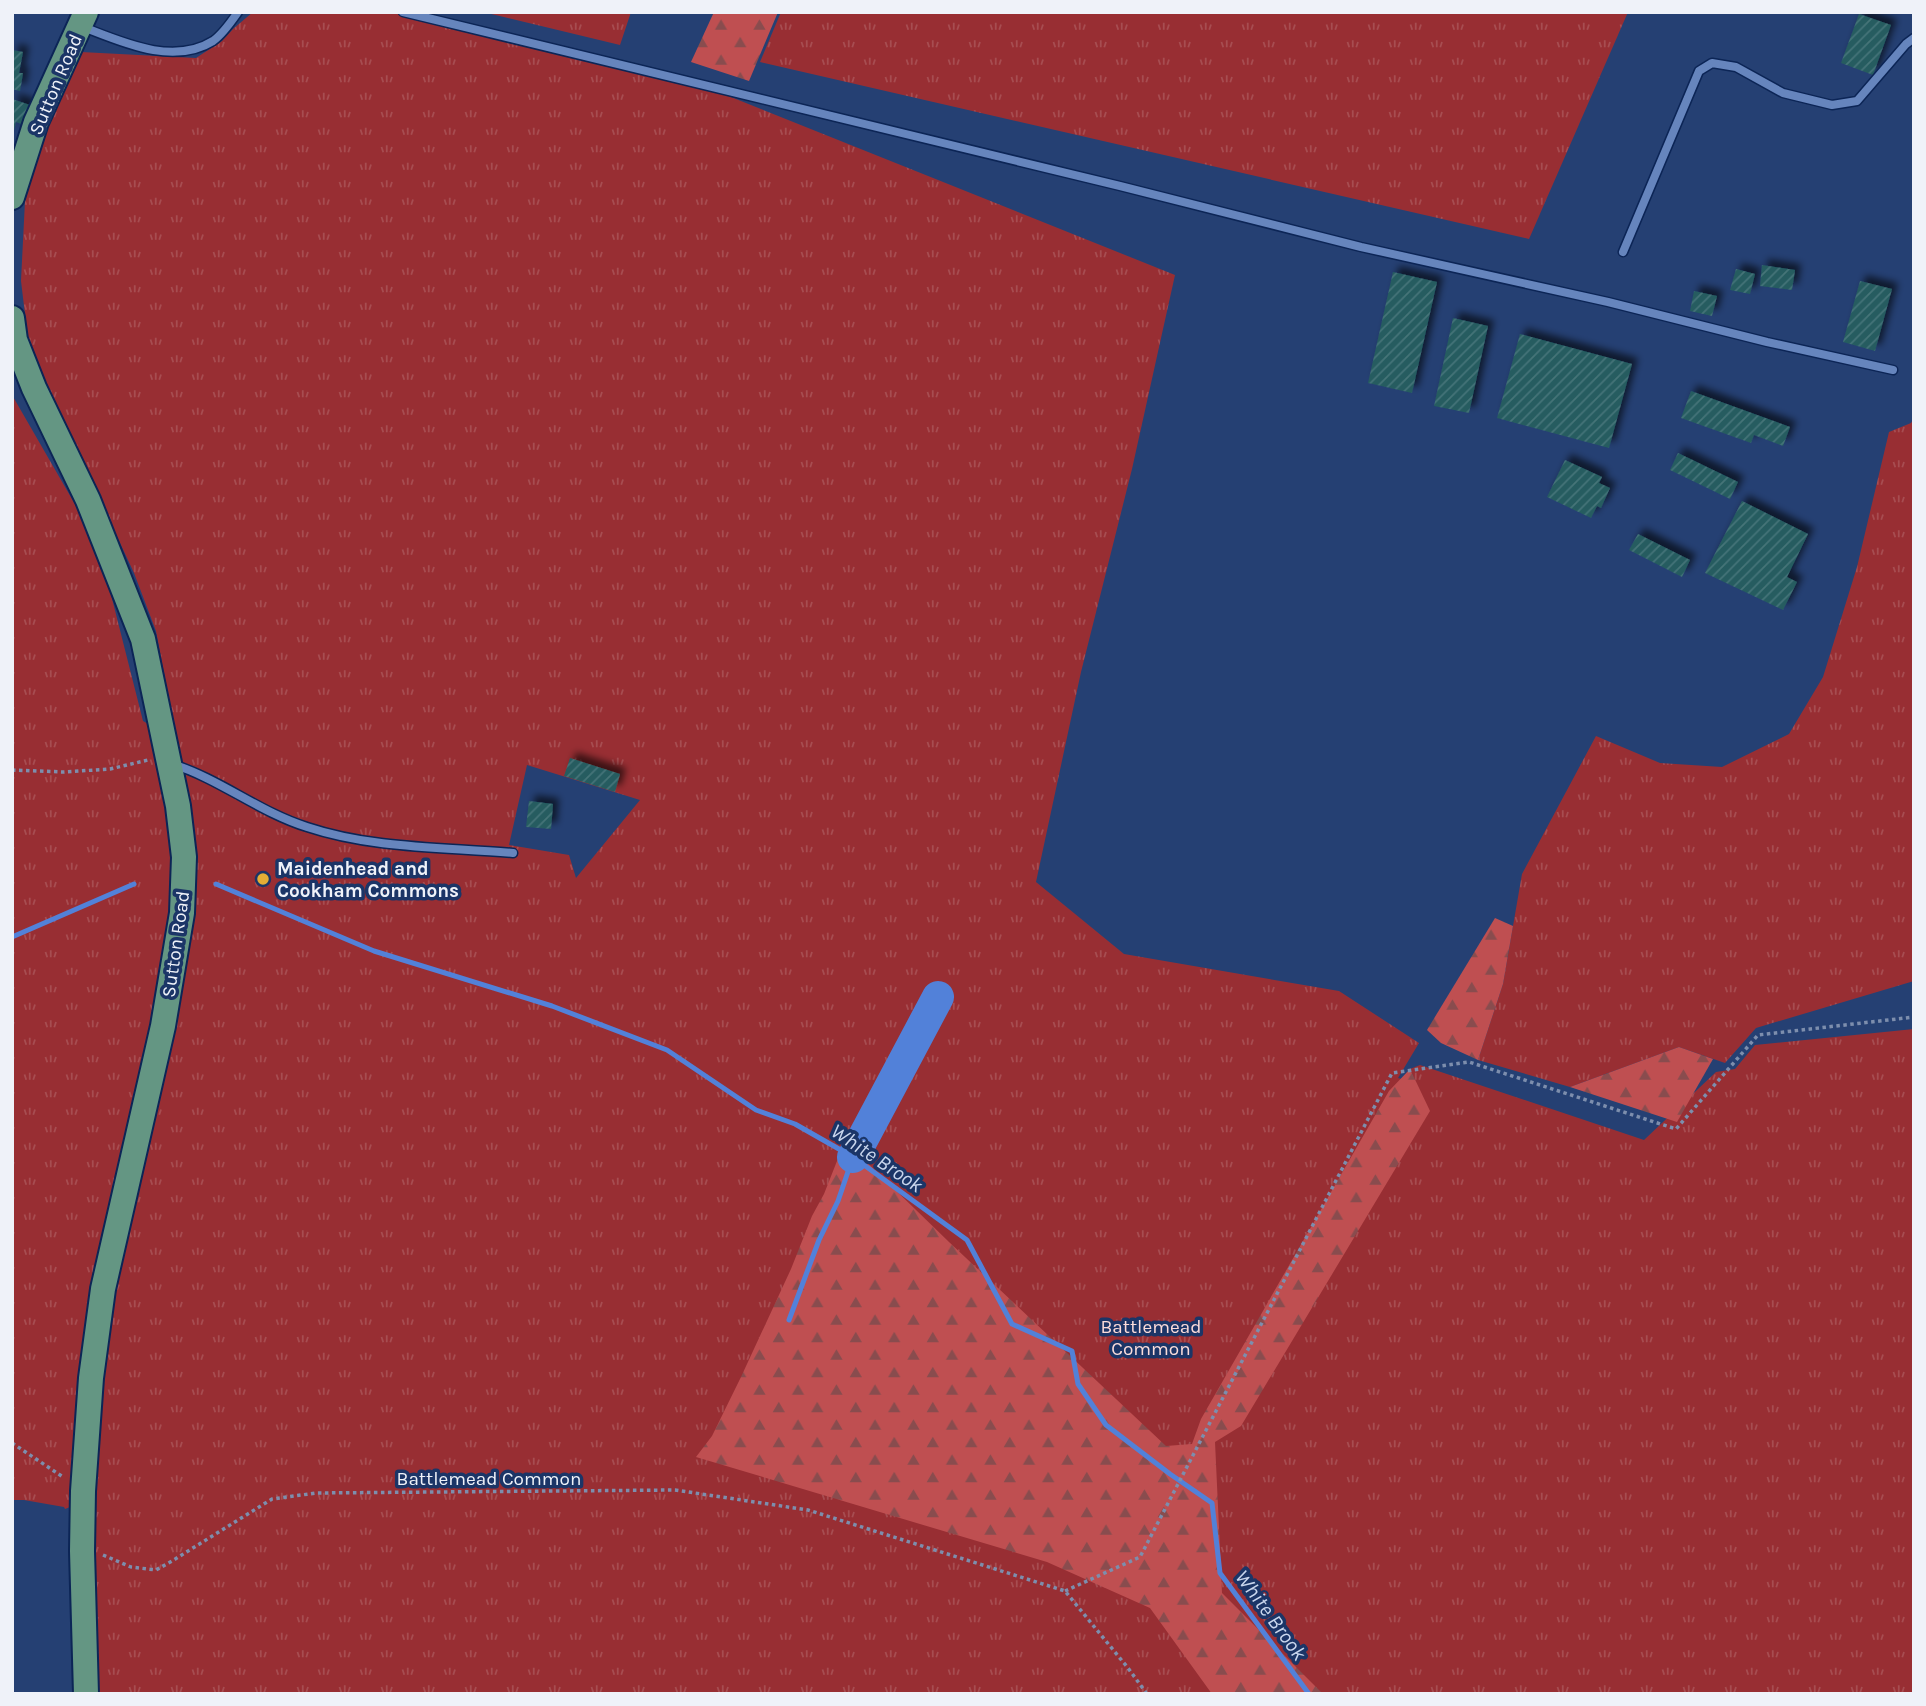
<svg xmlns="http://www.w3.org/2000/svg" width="1926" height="1706" font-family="Karla,sans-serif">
  <defs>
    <pattern id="grass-tufts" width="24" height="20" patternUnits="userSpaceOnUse" patternTransform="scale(1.75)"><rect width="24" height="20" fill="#982e33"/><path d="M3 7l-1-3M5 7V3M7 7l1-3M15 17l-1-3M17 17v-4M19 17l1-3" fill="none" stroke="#a74d51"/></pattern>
    <pattern id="forest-firs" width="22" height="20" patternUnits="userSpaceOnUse" patternTransform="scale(1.75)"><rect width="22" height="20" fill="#bf4f51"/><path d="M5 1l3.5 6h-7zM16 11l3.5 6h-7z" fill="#894c4e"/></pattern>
    <pattern id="building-hatch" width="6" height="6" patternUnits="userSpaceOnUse" patternTransform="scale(1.75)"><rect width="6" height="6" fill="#255c60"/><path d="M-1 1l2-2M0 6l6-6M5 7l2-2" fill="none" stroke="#457478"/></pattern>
    <filter id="shadow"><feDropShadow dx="6" dy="-6" stdDeviation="3.5" flood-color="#0009"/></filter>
  </defs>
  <rect width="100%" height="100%" fill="#254073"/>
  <g fill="url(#grass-tufts)" fill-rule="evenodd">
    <path d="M253,12h149l314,79 459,184 -43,194 -51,203 -45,210 88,72 215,37 80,52 -21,35 18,5 -6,-14 10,-4 224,75 72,-68 19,-3 20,-24 159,-16v665h-1821l-21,-203 -2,16 -5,2 -1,-2 -40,-7h-12v-1105l79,137 13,35 39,154 34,20 -21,-110 -22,-58 -86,-185 -20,-49 -7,-58 4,-80 22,-77 34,-72 115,6 26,-17 11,-12zM527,765l113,35 -64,78 -7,-23 -60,-10z"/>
    <path d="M483,12h148l-11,33z"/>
    <path d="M781,12h847l-99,227 -769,-177z"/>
    <path d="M1914,418v563l-158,47 -31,35 -46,-16 -109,40 -92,-27 25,-76 19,-110 74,-138 64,27 62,4 67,-33 34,-57 34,-110 32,-135 22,-9z"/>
  </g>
  <g fill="url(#forest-firs)">
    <path d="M714,12h64l-29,69 -58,-19z"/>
    <path d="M1495,918l18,8 -10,58 -25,76 -37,-17 -14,-13z"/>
    <path d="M1679,1047l34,12 -36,63 -107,-35z"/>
    <path d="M1410,1069l20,42 -189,315 -26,16 7,151 101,101h-111l-62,-86 -103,-46 -351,-105 16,-21 29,-59 50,-108 21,-53 12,-22 15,-38 9,-12 101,98 217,204 26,-2 9,-25 188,-328z"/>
  </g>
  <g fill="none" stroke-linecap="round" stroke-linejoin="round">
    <g stroke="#5281d9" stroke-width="5">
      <path d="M216,884l158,67 178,55 115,44 89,60 39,14 58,33 114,83 45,84 60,27 6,33 28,41 64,49 42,29 8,70 89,121"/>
      <path d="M12,937l122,-53"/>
      <path d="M789,1320l30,-80 19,-39 15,-44"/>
    </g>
    <path stroke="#5281d9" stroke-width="32" d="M853,1157l85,-160"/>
  </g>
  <g fill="url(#building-hatch)" filter="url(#shadow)">
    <path d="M1859,14l32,11 -18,50 -32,-12z"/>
    <path d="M12,50l11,2 -4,21h4l-3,18 -8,-2z"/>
    <path d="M12,99l18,6 -6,20 -8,-3 -3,12z"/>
    <path d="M1762,265l33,5 -3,20 -32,-4z"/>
    <path d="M1736,269l19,5 -5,20 -20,-4z"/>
    <path d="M1393,272l44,10 -25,111 -44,-10z"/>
    <path d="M1860,281l32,8 -17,62 -32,-9z"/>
    <path d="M1694,291l23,5 -5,20 -22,-5z"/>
    <path d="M1453,318l35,8 -19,87 -35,-7z"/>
    <path d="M1520,334l112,30 -23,84 -112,-30z"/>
    <path d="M1691,391l99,36 -7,19 -29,-11 -3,8 -70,-25z"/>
    <path d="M1678,453l60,29 -8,17 -60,-29z"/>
    <path d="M1565,460l37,17 -3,6 11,5 -9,20 -4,-2 -6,12 -44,-21z"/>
    <path d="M1742,501l66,33 -21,43 10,5 -14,28 -78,-37z"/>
    <path d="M1638,534l52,26 -8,17 -53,-27z"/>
    <path d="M570,758l50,16 -5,18 -51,-16z"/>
    <path d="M529,801l24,3 -2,25 -25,-2z"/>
  </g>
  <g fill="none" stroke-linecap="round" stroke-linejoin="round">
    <defs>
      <g id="service">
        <path d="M403,12l717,174 241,61 247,55 159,40 126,28"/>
        <path d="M83,27c39,15 90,39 130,14 10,-7 18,-19 25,-29"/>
        <path d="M1623,252l76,-181 13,-8 24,4 47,26 49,12 25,-4 49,-57 8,-6"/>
        <path d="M172,764c48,15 87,48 135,63 66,22 137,20 206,26"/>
      </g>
      <g id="primary">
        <path d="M12,197l24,-75 50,-110"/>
        <path d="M12,318l3,22 19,48 54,112 55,139 35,167 6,51 -2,56 -19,113 -60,263 -12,89 -8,113 -1,60 4,143"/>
      </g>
    </defs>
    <use href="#service" stroke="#0c2556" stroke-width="11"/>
    <use href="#primary" stroke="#0c2556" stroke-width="28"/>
    <g stroke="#7d8ead" stroke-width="3.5" stroke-dasharray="3.5 3.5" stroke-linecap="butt">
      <path d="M12,770l52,2 46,-3 38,-9"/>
      <path d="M12,1443l51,34"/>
      <path d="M103,1555l28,12 25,3 16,-9 100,-62 44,-6 359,-3 133,20 257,81 63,77 19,26"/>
      <path d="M1065,1591l75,-34 252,-484 77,-11 207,67 82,-94 156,-18"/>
    </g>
    <use href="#service" stroke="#6685bd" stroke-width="8"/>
    <use href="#primary" stroke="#649683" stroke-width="24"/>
  </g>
  <circle fill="#e5ad35" stroke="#1b3567" stroke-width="2.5" cx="263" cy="879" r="7"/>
  <g text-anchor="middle" stroke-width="7" stroke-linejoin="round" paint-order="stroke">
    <g font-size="19" fill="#eff2f9" stroke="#1b3567">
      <text transform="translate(55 84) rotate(-67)" y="7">Sutton Road</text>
      <text transform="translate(175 944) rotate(-82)" y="7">Sutton Road</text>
      <text x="489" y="1485">Battlemead Common</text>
    </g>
    <g font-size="19" font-weight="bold" fill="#eff2f9" stroke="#1b3567" text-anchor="start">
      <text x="277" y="875">Maidenhead and<tspan x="277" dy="22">Cookham Commons</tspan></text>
    </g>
    <g font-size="19" fill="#fbdcda" stroke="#1b3567">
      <text x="1151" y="1333">Battlemead<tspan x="1151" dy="22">Common</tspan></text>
    </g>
    <g font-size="21" font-style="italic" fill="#c9d6ed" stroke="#1b3567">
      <text transform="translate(877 1158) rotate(34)" y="7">White Brook</text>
      <text transform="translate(1271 1615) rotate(54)" y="7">White Brook</text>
    </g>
  </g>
  <rect width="1926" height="1706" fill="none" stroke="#eff2f9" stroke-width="28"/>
</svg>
